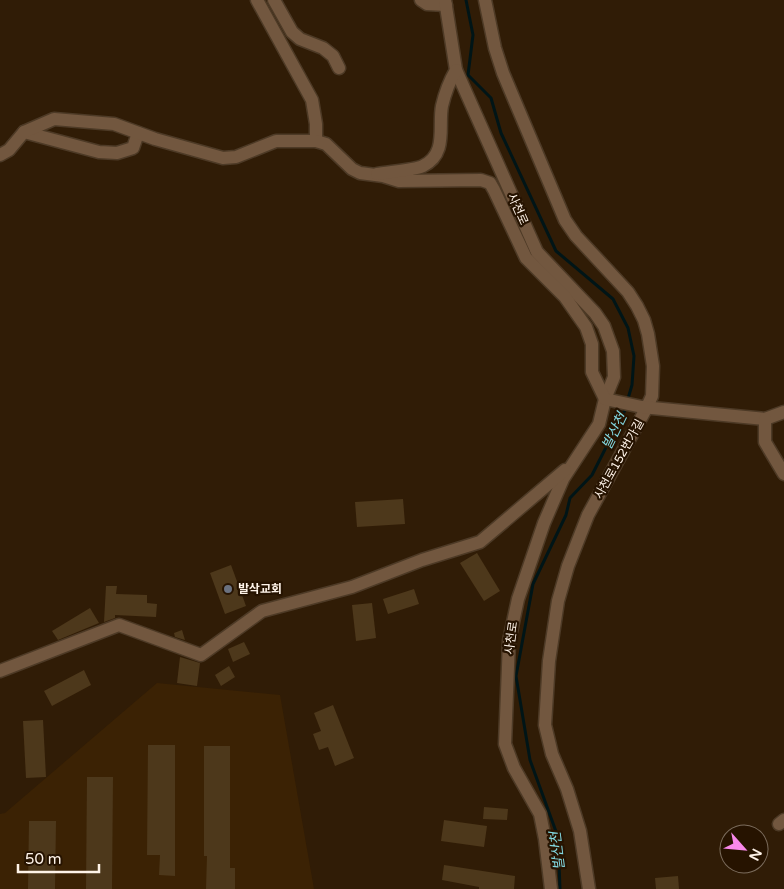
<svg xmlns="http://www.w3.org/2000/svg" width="784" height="889" font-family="'Varela Round','Noto Sans KR',sans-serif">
  <rect width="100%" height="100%" fill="#301c06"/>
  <path fill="#3b2204" d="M157,683l123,12 34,194h-314v-75l5,-1z"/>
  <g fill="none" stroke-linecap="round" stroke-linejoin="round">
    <g stroke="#001517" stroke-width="3">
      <path d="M466,0l7,35 -5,40 23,23 10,35 55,118 57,48 15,29 6,28 -2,29 -5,17"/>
      <path d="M560,889l-2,-52 -28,-77 -14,-84 17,-92 33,-69 4,-17 22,-23 34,-67"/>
    </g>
  </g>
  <g fill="#4d381b">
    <path d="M403,499l2,25 -48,3 -2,-25z"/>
    <path d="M477,553l23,38 -16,10 -24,-38z"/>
    <path d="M231,565l15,41 -21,8 -15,-41z"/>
    <path d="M106,586h11l-1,8 31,1v8l10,1 -1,13 -41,-2v3l-11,4z"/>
    <path d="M414,589l5,15 -31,10 -5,-15z"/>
    <path d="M372,603l4,35 -20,3 -4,-36z"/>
    <path d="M90,608l9,15 -41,17 -6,-9z"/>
    <path d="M182,630l3,10 -10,-3 -1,-4z"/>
    <path d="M244,642l6,12 -17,8 -5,-13z"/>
    <path d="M180,657l20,6 -3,23 -20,-3z"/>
    <path d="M229,666l6,11 -14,9 -6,-11z"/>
    <path d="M84,670l7,15 -39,21 -8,-15z"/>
    <path d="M333,705l21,53 -19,8 -7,-19 -9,3 -6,-16 8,-3 -7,-18z"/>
    <path d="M43,720l3,57 -20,1 -3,-57z"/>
    <path d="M148,745h27v131l-16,-1 1,-20h-13z"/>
    <path d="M204,746h26v122h5v21h-29l1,-33h-3z"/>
    <path d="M87,777h26l-1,112h-26z"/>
    <path d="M484,807l24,2 -1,11 -24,-1z"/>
    <path d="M444,820l43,6 -3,21 -43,-6z"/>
    <path d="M29,821h27l-1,68h-27z"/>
    <path d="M444,865l71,11 -1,13h-35v-2l-37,-7z"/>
    <path d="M678,876l1,13h-23l-1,-11z"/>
  </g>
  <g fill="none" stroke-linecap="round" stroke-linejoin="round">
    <defs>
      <g id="minor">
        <path d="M257,0l55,100 4,24v17"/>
        <path d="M274,0l18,32 8,7 23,9 10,8 6,12"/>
        <path d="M421,0l6,4 19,1"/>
        <path d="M445,0l11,70 81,182 58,61 9,13 9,25 1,26 -9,22 -6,25 -36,55 -19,44 -26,76 -9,42 -4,103 9,24 26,46 5,25 6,50"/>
        <path d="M485,0l10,48 8,25 62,147 11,16 52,56 9,14 7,14 4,14 5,32 -1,30 -6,13 -58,106 -20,51 -10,35 -9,60 -4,64 7,29 15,35 13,42 9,58"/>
        <path d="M24,132l75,20 18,1 16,-5 5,-15"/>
        <path d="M0,155l9,-5 15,-18 30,-13 60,5 41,15 68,19 13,-1 40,-16h40l10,3 26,25 8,4 23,3 16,5 82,-1 9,3 4,7 32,68 39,39 21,30 6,17v28l13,27 37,8 123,12 19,-7"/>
        <path d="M377,174c10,-2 39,-4 46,-8 25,-12 15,-40 19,-60 3,-13 7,-24 14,-36"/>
        <path d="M765,419v23l19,32"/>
        <path d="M0,671l119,-46 82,30 61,-44 90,-24 70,-27 58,-18 85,-72"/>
        <path d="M779,824l5,-4"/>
      </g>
    </defs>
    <use href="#minor" stroke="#4d3a26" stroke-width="15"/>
    <use href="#minor" stroke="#72573f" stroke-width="12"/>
  </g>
  <circle fill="#6b7280" stroke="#261300" stroke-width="2" cx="228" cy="589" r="5"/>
  <g text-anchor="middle" stroke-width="4.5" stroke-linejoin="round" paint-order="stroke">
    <g font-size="12" fill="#fef3e8" stroke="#261300">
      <text transform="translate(518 209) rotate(66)" y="4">사천로</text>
      <text transform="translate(619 459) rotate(-61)" y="4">사천로152번가길</text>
      <text transform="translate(511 638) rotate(-82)" y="4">사천로</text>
    </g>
    <g font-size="12" font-weight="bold" fill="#fef3e8" stroke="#261300" text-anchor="start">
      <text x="238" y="593">발삭교회</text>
    </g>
    <g font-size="14" font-style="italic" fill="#83d8e0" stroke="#261300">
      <text transform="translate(614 431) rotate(-64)" y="5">발산천</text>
      <text transform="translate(557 851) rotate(-97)" y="5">발산천</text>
    </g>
  </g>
  <g transform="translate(744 849) rotate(117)"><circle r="24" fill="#261300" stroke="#7c6d5d"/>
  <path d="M0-4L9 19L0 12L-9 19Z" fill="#f888ea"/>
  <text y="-8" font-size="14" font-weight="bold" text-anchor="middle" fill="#fef3e8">N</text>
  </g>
  <path d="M18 864v8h81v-8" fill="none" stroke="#fef3e8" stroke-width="2.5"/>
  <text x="25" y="864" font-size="15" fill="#fef3e8" stroke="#261300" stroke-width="4" paint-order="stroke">50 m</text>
</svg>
